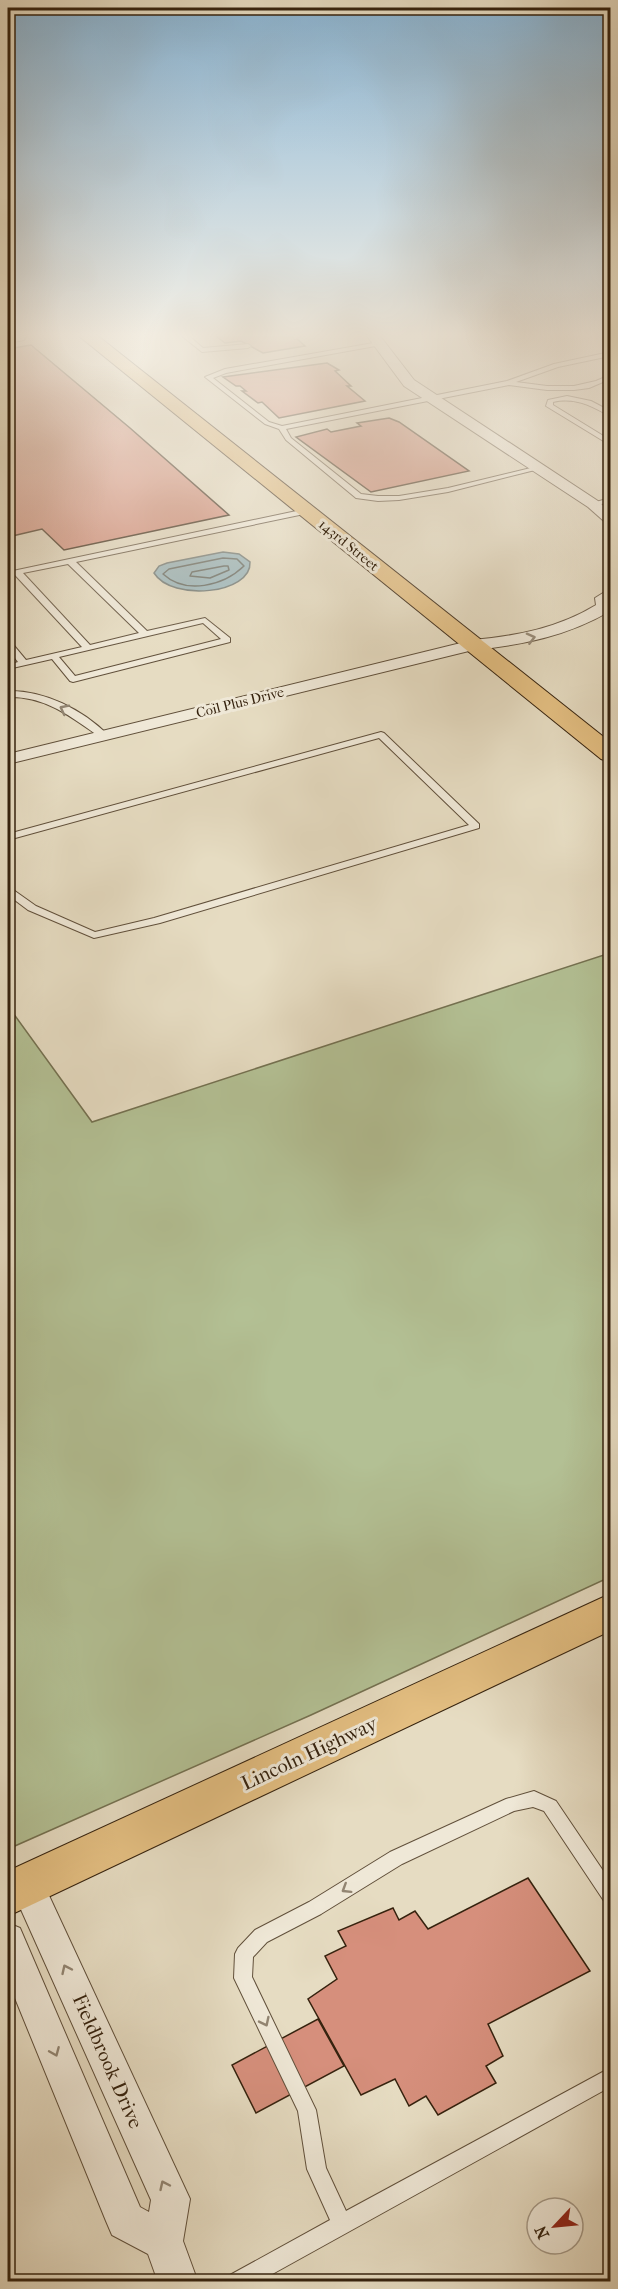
<svg xmlns="http://www.w3.org/2000/svg" width="618" height="2289" font-family="'IM FELL French Canon',serif">
  <rect width="100%" height="100%" fill="#e6dcc2"/>
  <filter id="stains"><feTurbulence type="fractalNoise" baseFrequency=".00333" numOctaves="4"/><feColorMatrix values="0 0 0 0 .2 0 0 0 0 .09 0 0 0 0 .02 0 0 0 .5 -.17"/></filter>
  <radialGradient id="worn" r=".72"><stop offset=".6" stop-color="#630" stop-opacity="0"/><stop offset="1" stop-color="#630" stop-opacity=".3"/></radialGradient>
  <path fill="#b3c094" stroke="#747151" stroke-width="1.5" d="M610,953v624l-299,138 -303,134v-843l84,116z"/>
  <path fill="#9cb8be" stroke="#737c78" stroke-width="1.5" d="M223,552l16,2 11,8c2,32 -78,40 -96,11l5,-7 8,-3z"/>
  <g fill="none" stroke-linecap="round" stroke-linejoin="round">
    <g stroke="#686d66" stroke-width="1.5">
      <path d="M223,558l14,1 7,7c-21,20 -58,29 -81,8l6,-5z"/>
      <path d="M224,566h4l1,4 -19,8 -20,-2 2,-4z"/>
    </g>
  </g>
  <g fill="#d68f7c" stroke="#35220e" stroke-width="1.5">
    <path d="M216,336h78l11,10 -42,7 -22,-12 -16,2z"/>
    <path d="M31,345l99,83 99,87 -165,35 -22,-21 -34,8v-188z"/>
    <path d="M327,363l12,7 -4,1 16,15h-4l18,15 -86,17 -17,-16 -4,1 -16,-12h4l-6,-5h-4l-13,-9z"/>
    <path d="M389,418l10,4 70,49 -98,21 -75,-55 31,-8 4,3 30,-6 -4,-3z"/>
    <path d="M528,1878l62,93 -102,53 15,32 -17,10 10,17 -58,32 -12,-19 -17,10 -14,-27 -34,16 -53,-96 29,-20 -12,-23 21,-10 -8,-15 55,-23 6,12 16,-9 13,18z"/>
    <path d="M318,2019l26,47 -88,47 -24,-48z"/>
  </g>
  <g fill="none" stroke-linecap="round" stroke-linejoin="round">
    <defs>
      <g id="lane">
        <path d="M182,336h7l14,12 45,-4 3,2 -3,2 -46,4z"/>
        <path d="M292,336h9l-6,3z"/>
        <path d="M379,342l3,2 -1,1 -155,28 -13,5 56,44 13,4 225,-45 47,-17 56,-12v4l-52,11 -42,15 31,4h27l22,-5 14,-6v4l-21,9 -15,2h-27l-38,-5 -223,44 5,9 70,56 17,2h21l49,-8 91,-22 4,2 -95,24 -49,8 -21,1 -22,-3 -70,-58 -7,-11 -14,-5 -60,-47 20,-8z"/>
        <path d="M567,396l24,5 19,10v5l-2,-1c-18,-10 -34,-18 -55,-13v3l57,35v5l-64,-39 2,-6z"/>
        <path d="M610,498v4l-17,4 -4,-2z"/>
        <path d="M306,509h3v4l-233,49 71,69 58,-13 25,20v4l-157,40 -3,-1 -18,-22 -44,10v-4l10,-3 -10,-13v-7h3l15,18 56,-13 -67,-72 -7,1v-4zM68,564l71,69 -49,12 -67,-72zM203,623l18,16 -146,37 -16,-19z"/>
        <path d="M8,691c36,-1 75,19 100,44l-2,2h-6c-30,-21 -55,-41 -92,-40z"/>
        <path d="M381,732l3,1 95,91v4l-319,95 -66,15 -66,-28 -20,-15v-7l4,1 24,17 59,26 59,-14 315,-93 -90,-87 -371,102v-6z"/>
        <path d="M534,1791l22,10 54,80v22l-6,-2 -60,-90 -11,-4 -19,4 -112,53 -81,50 -54,28 -14,15 -1,20 64,133 10,58 20,43 264,-143v19l-352,195h-31l3,-7 100,-55 -23,-51 -9,-58 -64,-133 1,-24 3,-6 17,-18 54,-28 81,-50 116,-53z"/>
      </g>
      <g id="street">
        <path d="M367,336h13l34,44 184,121 12,11v11l-5,-1 -17,-15 -184,-121z"/>
        <path d="M603,593l7,4v14c-42,25 -88,34 -137,39l-465,114v-10l465,-114c44,-4 85,-12 123,-35l-1,-7z"/>
        <path d="M27,1869l12,5 151,325 -7,42 15,41h-40l-10,-28 -36,-19 -6,-14 -98,-240v-58l12,5 120,279 9,5 2,-12 -141,-315 5,-11z"/>
      </g>
      <path id="secondary" d="M8,336h18l-2,4 -16,3z"/>
      <g id="primary">
        <path d="M79,336h19l512,406v20l-9,-3z"/>
        <path d="M610,1594v37l-602,285v-45z"/>
      </g>
    </defs>
    <use href="#lane" stroke="#61503b" stroke-width="2"/>
    <use href="#street" stroke="#61503b" stroke-width="2"/>
    <use href="#secondary" stroke="#35220e" stroke-width="2"/>
    <use href="#primary" stroke="#35220e" stroke-width="2"/>
    <use href="#lane" fill="#efe8d7" fill-rule="evenodd"/>
    <use href="#street" fill="#efe8d7" fill-rule="evenodd"/>
    <use href="#secondary" fill="#efe8d7" fill-rule="evenodd"/>
    <use href="#primary" fill="#e3be81" fill-rule="evenodd"/>
  </g>
  <defs><path id="oneway-chevron" d="M-2-3.5L2.5 0L-2 3.5" fill="none" stroke-width="1.6" stroke-linecap="round" stroke-linejoin="round" transform="scale(1.5)"/></defs>
  <g stroke="#928572">
    <use href="#oneway-chevron" transform="translate(531 638) rotate(-14)"/>
    <use href="#oneway-chevron" transform="translate(64 709) rotate(-153)"/>
    <use href="#oneway-chevron" transform="translate(346 1889) rotate(148)"/>
    <use href="#oneway-chevron" transform="translate(66 1969) rotate(-115)"/>
    <use href="#oneway-chevron" transform="translate(265 2022) rotate(64)"/>
    <use href="#oneway-chevron" transform="translate(55 2052) rotate(67)"/>
    <use href="#oneway-chevron" transform="translate(164 2185) rotate(-115)"/>
  </g>
  <linearGradient id="sky" x2="0" y2="1"><stop stop-color="#89b6d7"/><stop offset="0.51" stop-color="#f4efe4"/><stop offset="1" stop-color="#f4efe4" stop-opacity="0"/></linearGradient>
  <rect width="618" height="657" fill="url(#sky)"/>
  <g text-anchor="middle" stroke-width="6" stroke-linejoin="round" paint-order="stroke">
    <g font-size="14" fill="#35220e" stroke="#efe8d7">
      <text transform="translate(349 545) rotate(39)" y="5">143rd Street</text>
      <text transform="translate(240 702) rotate(-14)" y="5">Coil Plus Drive</text>
    </g>
    <g font-size="20" fill="#35220e" stroke="#efe8d7">
      <text transform="translate(309 1753) rotate(-25)" y="7">Lincoln Highway</text>
      <text transform="translate(108 2061) rotate(66)" y="7">Fieldbrook Drive</text>
    </g>
  </g>
  <rect width="618" height="2289" fill="none" stroke="#e6dcc2" stroke-width="30"/>
  <rect x="9" y="9" width="600" height="2271" fill="none" stroke="#35220e" stroke-width="3"/>
  <rect x="15" y="15" width="588" height="2259" fill="none" stroke="#35220e" stroke-width="1.5"/>
  <g transform="translate(555 2226) rotate(244)"><circle r="28" fill="#efe8d7" stroke="#a59987" stroke-width="1.5"/>
  <path d="M0-4.5L10 22L0 15L-10 22Z" fill="#8f2418"/>
  <text y="-9" font-size="16" font-weight="bold" text-anchor="middle" fill="#35220e">N</text>
  </g>
  <rect width="100%" height="100%" filter="url(#stains)"/>
  <rect width="100%" height="100%" fill="url(#worn)"/>
</svg>
